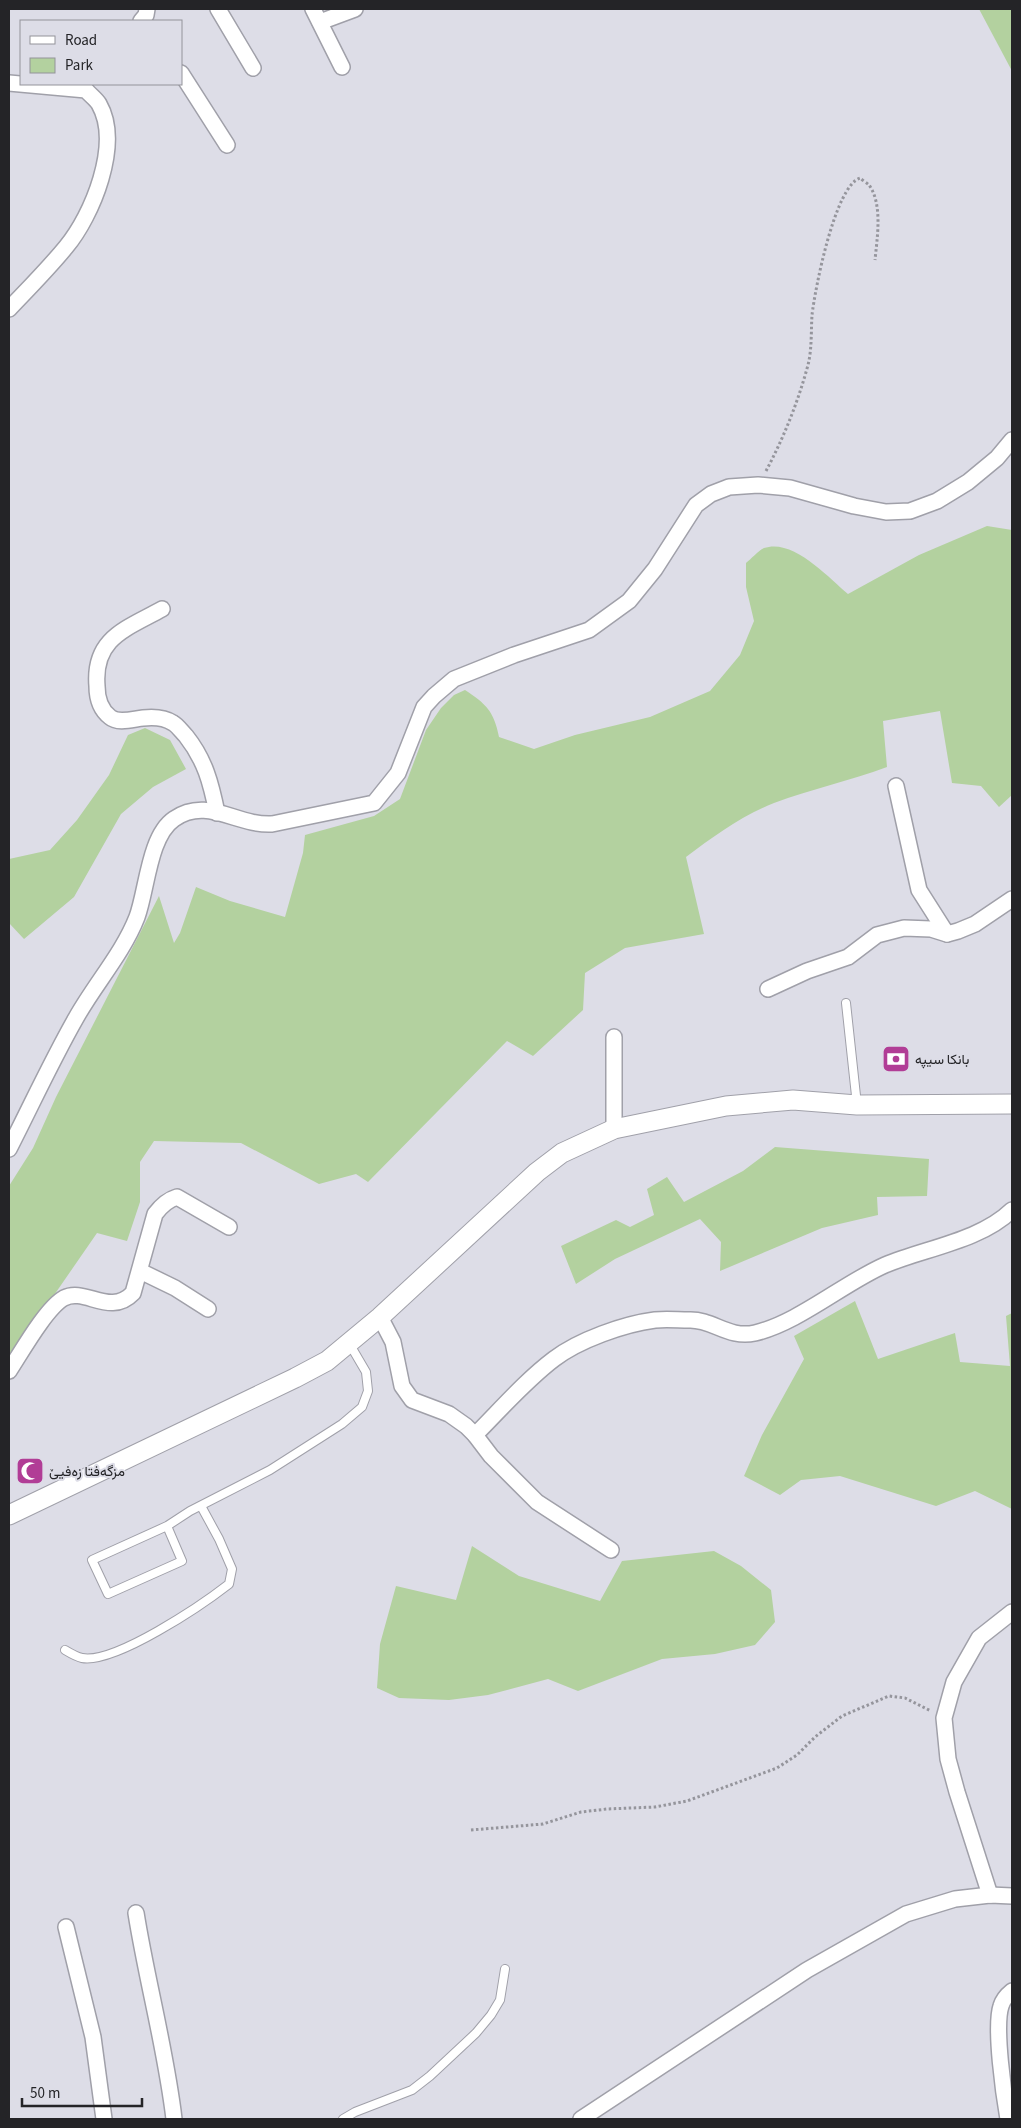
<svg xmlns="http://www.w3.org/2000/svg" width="1021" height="2128" font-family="'Source Sans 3',Vazirmatn,sans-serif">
  <rect width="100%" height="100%" fill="#dddde7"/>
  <g fill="#b3d19f">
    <path d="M979,9h33v62z"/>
    <path d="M987,526l25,4v265l-13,12 -18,-21 -29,-3 -12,-72 -57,10 4,46c-37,14 -76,22 -113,36 -33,13 -60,33 -88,54l18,77 -79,14 -40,25 -2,37 -50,46 -26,-15 -139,141 -12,-8 -37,10 -78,-41 -87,-2 -14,21v40l-13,39 -30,-8 -65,94 -23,28v-169l24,-38 23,-51 103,-201 15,47 6,-10 16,-46 34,14 55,16 18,-64 2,-18 69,-19 26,-17 26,-69 15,-22 13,-13 11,-5c21,14 29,21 34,47l35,12 41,-14 75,-18 60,-26 30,-36 14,-34 -8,-34v-24c5,-4 12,-12 18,-15 29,-10 64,29 84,46l71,-39z"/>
    <path d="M145,728l25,12 16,29 -33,18 -32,27 -47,83 -50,42 -15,-16v-64l41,-9 27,-30 32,-45 19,-40z"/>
    <path d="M775,1147l154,12 -2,37 -50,1 1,18 -56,13 -102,43 1,-29 -21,-23 -85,40 -39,25 -15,-38 55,-26 14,7 24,-12 -7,-26 20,-12 17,25 59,-31z"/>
    <path d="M855,1301l23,58 77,-26 5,29 50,4 -4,-50 6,-3v196l-37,-18 -39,15 -96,-30 -39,4 -21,15 -36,-19 18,-41 42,-76 -10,-23z"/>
    <path d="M472,1546l47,30 81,25 22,-40 92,-10 27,15 30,24 4,32 -20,23 -40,9 -53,5 -84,32 -30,-12 -60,16 -39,5 -50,-2 -22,-10 3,-44 16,-58 60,14z"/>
  </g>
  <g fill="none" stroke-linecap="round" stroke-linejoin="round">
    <defs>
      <g id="service">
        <path d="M846,1003l11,102"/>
        <path d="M167,1526l15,35 -74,33 -16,-34 75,-34 23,-15 80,-41 72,-46 20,-17 6,-16 -2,-19 -17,-29"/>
        <path d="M65,1650c5,3 12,7 17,8 33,6 120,-53 147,-74l3,-15 -13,-30 -18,-33"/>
        <path d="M343,2119l12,-7 57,-22 18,-14 46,-43 15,-18 9,-15 5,-31"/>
      </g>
      <g id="minor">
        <path d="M218,9l35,59"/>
        <path d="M313,9l29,58"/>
        <path d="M141,21l5,-6 1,-6"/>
        <path d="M320,22l35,-13"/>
        <path d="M181,73l46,72"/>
        <path d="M9,83l77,7c4,5 10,9 13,14 23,40 -7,112 -33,143 -18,22 -38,42 -57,62"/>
        <path d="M162,609c-36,20 -69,29 -65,77 0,12 4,24 13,31 8,7 23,2 33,1 9,-1 21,-1 30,5 4,2 9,9 13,13 19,24 25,47 31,77"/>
        <path d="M896,786l23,104 28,44"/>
        <path d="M768,989l39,-18 41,-14 29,-22 27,-7 27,1 16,5 11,-3 17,-7 37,-25"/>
        <path d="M614,1129v-92"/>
        <path d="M9,1149c22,-43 43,-89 67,-131 19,-34 47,-65 61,-101 10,-27 12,-81 37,-98 33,-23 63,7 98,5l102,-21 24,-30 26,-66 10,-11 20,-17 60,-24 75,-25 40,-29 26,-32 41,-64 15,-11 18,-7 29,-2 32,3 64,18 32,6 24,-1 27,-10 31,-19 29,-24 15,-18"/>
        <path d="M140,1271l35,17 33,21"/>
        <path d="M380,1317l13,25 9,44 10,14 37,14 17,12 9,9 16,21 46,46 74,48"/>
        <path d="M9,1371c12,-18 37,-63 55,-73 21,-11 46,19 69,-5l22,-79c6,-8 12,-14 22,-17l52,30"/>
        <path d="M475,1435c26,-26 50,-54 79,-76 25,-19 70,-35 101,-39 11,-1 23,0 34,0 24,-1 39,19 66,13 43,-10 89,-50 130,-68 41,-17 95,-24 127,-55"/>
        <path d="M990,1895l-33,-103 -9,-33 -4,-41 10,-36 25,-44 33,-26"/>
        <path d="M136,1913c11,69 30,137 38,206"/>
        <path d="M66,1927l27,110 11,82"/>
        <path d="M581,2119l226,-149 99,-56 49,-15 35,-4 22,1"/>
        <path d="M1008,2119c-4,-23 -14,-92 -7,-113 2,-7 6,-11 11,-15"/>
      </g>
      <path id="tertiary" d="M9,1515l286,-137 32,-17 53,-44 157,-145 25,-19 52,-24 112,-23 67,-6 64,5 155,-1"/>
    </defs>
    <use href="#service" stroke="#a0a0a9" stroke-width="10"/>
    <use href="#minor" stroke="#a0a0a9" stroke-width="18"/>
    <use href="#tertiary" stroke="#a0a0a9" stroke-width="21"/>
    <g stroke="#95959c" stroke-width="3" stroke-dasharray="2.5 2.5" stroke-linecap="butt">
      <path d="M766,471c18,-34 32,-69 42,-106 4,-16 3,-34 4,-50 3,-26 23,-129 48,-137 2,2 7,5 9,7 14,19 8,54 6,75"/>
      <path d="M471,1830l72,-6 38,-12 26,-3 48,-2 32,-6 90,-33 20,-13 18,-18 27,-21 47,-20 16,2 26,13"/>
    </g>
    <use href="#service" stroke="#fff" stroke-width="8"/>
    <use href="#minor" stroke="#fff" stroke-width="15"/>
    <use href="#tertiary" stroke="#fff" stroke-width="19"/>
  </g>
  <defs>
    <symbol id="bank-square" viewBox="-11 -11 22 22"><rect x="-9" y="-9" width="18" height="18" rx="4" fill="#b13d96" stroke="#dddde7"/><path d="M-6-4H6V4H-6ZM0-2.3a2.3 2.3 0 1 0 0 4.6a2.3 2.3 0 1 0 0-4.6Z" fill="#fff"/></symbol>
    <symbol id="mosque-square" viewBox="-11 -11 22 22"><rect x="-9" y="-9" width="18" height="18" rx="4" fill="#b13d96" stroke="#dddde7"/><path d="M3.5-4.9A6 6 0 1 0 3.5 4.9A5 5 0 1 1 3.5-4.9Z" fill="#fff"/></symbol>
  </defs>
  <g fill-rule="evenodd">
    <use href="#bank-square" x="880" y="1043" width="32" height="32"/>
    <use href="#mosque-square" x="14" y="1455" width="32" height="32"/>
  </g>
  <g text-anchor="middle" stroke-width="4" stroke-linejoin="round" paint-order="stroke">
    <g font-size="14" fill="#242427" stroke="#dddde7" text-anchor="start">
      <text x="915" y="1064">بانکا سیپە</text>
      <text x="49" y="1476">مزگەفتا زەفیێ</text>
    </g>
  </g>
  <rect width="1021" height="2128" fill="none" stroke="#242427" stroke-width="20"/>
  <rect x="20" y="20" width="162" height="65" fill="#dddde7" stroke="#93939a"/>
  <rect x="30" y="36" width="25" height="8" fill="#ffffff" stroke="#93939a"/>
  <text x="65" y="45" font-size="15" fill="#242427">Road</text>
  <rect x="30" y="58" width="25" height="15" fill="#b3d19f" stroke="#93939a"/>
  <text x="65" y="70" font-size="15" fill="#242427">Park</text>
  <path d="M22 2098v8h120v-8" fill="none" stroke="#242427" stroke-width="2.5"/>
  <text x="30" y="2098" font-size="15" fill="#242427" stroke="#dddde7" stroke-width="4" paint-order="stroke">50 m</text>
</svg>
